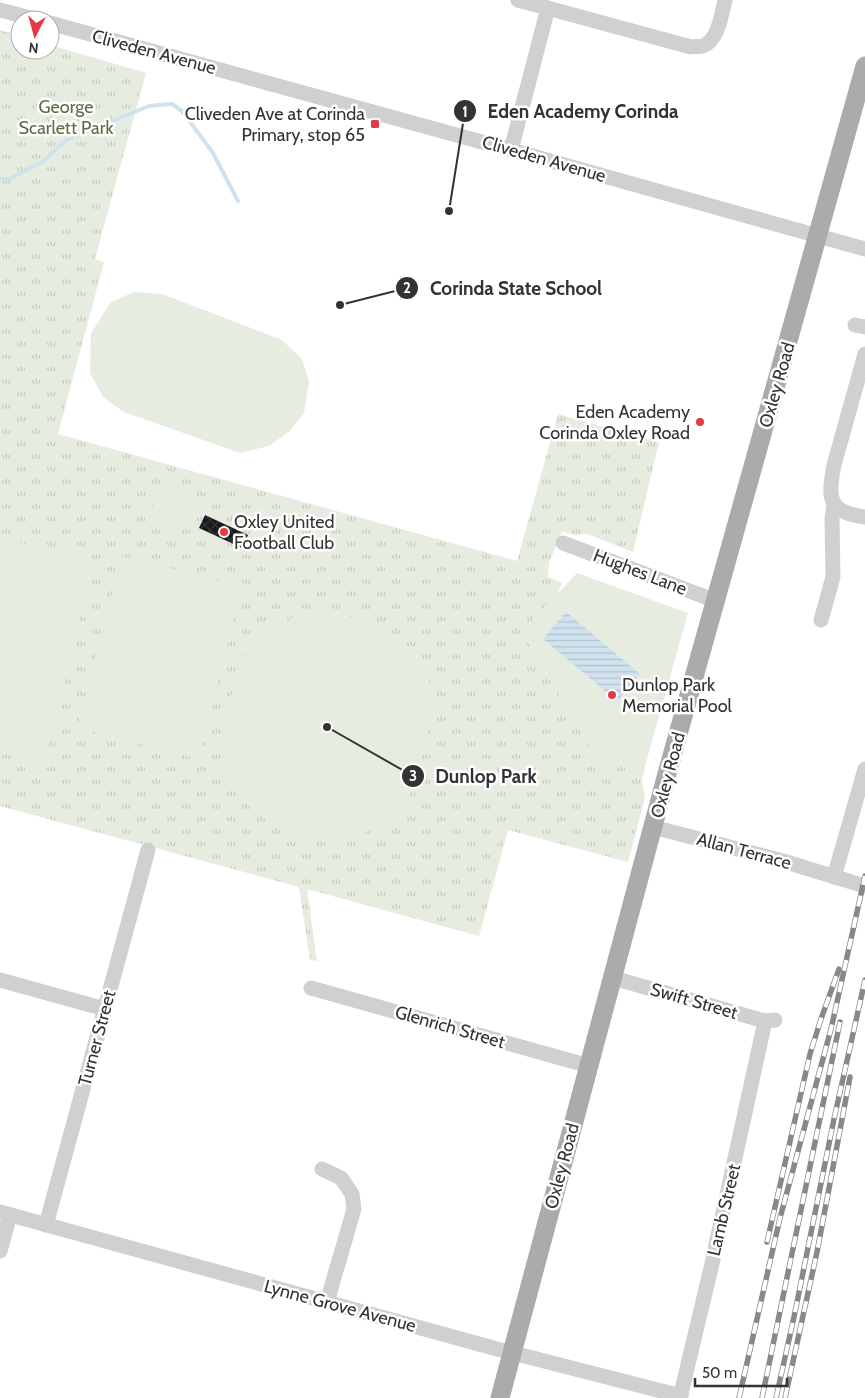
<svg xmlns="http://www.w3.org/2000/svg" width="865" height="1398" font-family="Cabin,sans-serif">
  <defs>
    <pattern id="grass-tufts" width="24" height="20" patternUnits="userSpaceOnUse" patternTransform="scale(1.25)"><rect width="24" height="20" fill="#e6ecdf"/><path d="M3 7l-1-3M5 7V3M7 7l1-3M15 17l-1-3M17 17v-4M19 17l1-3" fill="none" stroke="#c6cbc0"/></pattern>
    <pattern id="water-rules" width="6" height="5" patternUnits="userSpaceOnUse" patternTransform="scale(1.25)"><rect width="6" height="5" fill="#cfe2ee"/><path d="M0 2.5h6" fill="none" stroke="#b2c2cd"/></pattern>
    <pattern id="building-cross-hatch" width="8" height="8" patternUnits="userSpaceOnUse" patternTransform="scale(1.25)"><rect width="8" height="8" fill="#1a1a1a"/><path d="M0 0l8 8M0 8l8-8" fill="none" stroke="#333"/></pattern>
  </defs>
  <rect width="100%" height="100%" fill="#fff"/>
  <path fill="url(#grass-tufts)" d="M0,30l20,6v14h30v-5l96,28 -51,186 9,3 -46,172 459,127 41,-147 101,28 -26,110 -46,-18 -14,1 -11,-4 -13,32 -1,14 14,6 -4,10 -36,39 75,127 48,7 -3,15 3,17 -17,64 -120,-32 -29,106 -172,-47 10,72 -7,-1 -11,-73 -299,-81z"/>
  <g fill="#e6ecdf">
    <path d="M134,292l28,2 120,46 20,19 7,22 -5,32 -14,18 -21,15 -29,7 -116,-41 -21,-15 -13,-24 1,-40 20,-31z"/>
    <path d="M162,486l31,15 -17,37 -31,-15z"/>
    <path d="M0,538l94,22 -50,203 -44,-10z"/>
    <path d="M121,556l121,31 -43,172 -121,-31z"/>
    <path d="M577,573l111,40 -43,153 -48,-7 -75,-127z"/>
    <path d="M314,610h21l34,15 29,15 14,12 14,18 5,18 2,22 -20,79 -12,19 -18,16 -27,13 -31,4 -27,-6 -27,-11 -32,-27 -14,-29 -2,-27 4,-29 13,-52 25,-26 33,-19z"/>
  </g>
  <path fill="url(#water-rules)" d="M566,612l74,62 -23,27 -74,-62z"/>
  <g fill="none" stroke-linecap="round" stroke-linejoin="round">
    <path stroke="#cfe2ee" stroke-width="4" d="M0,179h9l33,-17 24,-22 83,-34 23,-2 10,7 31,42 25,48"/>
  </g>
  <path fill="url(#building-cross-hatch)" d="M205,515l43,20 -6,13 -43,-20z"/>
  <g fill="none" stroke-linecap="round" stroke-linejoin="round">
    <g stroke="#d0d0d0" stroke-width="15">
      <path d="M518,0l173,47c3,-1 8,0 12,-1 16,-7 18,-31 22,-46"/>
      <path d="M0,10l38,10"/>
      <path d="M50,23l461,127 354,99"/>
      <path d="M511,150l37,-142"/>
      <path d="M855,325l10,2"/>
      <path d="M865,354l-31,111c-3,17 -9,40 11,47 6,3 13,4 20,5"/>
      <path d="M563,543l153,58"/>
      <path d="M821,620l12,-43 -1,-59 2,-13"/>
      <path d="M653,827l130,34 82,25"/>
      <path d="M834,877l31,-108"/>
      <path d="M613,978l152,43 10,-1"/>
      <path d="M0,980l105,29"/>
      <path d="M311,988l278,78"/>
      <path d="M322,1169l19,9 11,16 2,15 -27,93"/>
      <path d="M0,1212l497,137 184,47"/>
      <path d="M46,1225l102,-375"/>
      <path d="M0,1251l10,-36"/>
      <path d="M680,1398l31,-130 54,-247"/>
    </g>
    <path stroke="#ababab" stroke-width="19" d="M500,1398l168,-628 197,-704"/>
    <defs>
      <g id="rail">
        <path d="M767,1242l43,-188 11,-35 18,-50"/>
        <path d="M739,1398l41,-180 51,-189 34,-153"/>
        <path d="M762,1398l78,-376"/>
        <path d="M776,1398l18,-81 40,-198 31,-139"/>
        <path d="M785,1398l32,-146 33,-175"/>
      </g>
    </defs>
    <use href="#rail" stroke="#888" stroke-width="5.5"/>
    <use href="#rail" stroke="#fff" stroke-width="4" stroke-dasharray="11" stroke-linecap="butt"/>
  </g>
  <g fill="#e63946" stroke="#fff" stroke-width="2">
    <rect x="370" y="119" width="10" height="10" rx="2.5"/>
    <circle cx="700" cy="422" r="5"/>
    <circle cx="224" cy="532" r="5"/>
    <circle cx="612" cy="695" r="5"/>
  </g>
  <g text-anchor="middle" stroke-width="5" stroke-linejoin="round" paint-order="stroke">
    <g font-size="18" fill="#333" stroke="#fff">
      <text transform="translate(154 52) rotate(15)" y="6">Cliveden Avenue</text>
      <text transform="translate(544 159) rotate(16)" y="6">Cliveden Avenue</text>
      <text transform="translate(777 385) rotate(-74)" y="6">Oxley Road</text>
      <text transform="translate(640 572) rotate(21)" y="6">Hughes Lane</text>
      <text transform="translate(668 775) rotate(-75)" y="6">Oxley Road</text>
      <text transform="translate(744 851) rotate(15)" y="6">Allan Terrace</text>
      <text transform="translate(694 1001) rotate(16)" y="6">Swift Street</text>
      <text transform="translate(450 1027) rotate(16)" y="6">Glenrich Street</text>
      <text transform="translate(97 1038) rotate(-75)" y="6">Turner Street</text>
      <text transform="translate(562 1166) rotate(-75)" y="6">Oxley Road</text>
      <text transform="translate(724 1210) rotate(-77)" y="6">Lamb Street</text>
      <text transform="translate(340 1306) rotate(15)" y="6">Lynne Grove Avenue</text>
    </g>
    <g font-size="18" fill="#56703f" stroke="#fff">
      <text x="66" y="113">George<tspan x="66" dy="21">Scarlett Park</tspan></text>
    </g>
    <g font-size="18" fill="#333" stroke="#fff" text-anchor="end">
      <text x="365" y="120">Cliveden Ave at Corinda<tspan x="365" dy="21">Primary, stop 65</tspan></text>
      <text x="690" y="418">Eden Academy<tspan x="690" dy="21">Corinda Oxley Road</tspan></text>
      <text x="234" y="528" text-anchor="start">Oxley United<tspan x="234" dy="21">Football Club</tspan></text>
      <text x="622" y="691" text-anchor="start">Dunlop Park<tspan x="622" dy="21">Memorial Pool</tspan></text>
    </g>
  </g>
  <path fill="none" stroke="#333" stroke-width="2" d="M449 211L465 111M340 305L407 288M327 727L413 776"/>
  <g fill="#333" stroke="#fff" stroke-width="2">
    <circle cx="449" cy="211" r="5"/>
    <circle cx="340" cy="305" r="5"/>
    <circle cx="327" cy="727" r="5"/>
    <circle cx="465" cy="111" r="12"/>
    <circle cx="407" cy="288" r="12"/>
    <circle cx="413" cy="776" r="12"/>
  </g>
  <g font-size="15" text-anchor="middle" font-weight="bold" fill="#fff">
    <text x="465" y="117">1</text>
    <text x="407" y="293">2</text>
    <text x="413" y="781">3</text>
  </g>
  <g font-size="19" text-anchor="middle" font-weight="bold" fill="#333" stroke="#fff" stroke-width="5" stroke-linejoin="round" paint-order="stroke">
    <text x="583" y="118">Eden Academy Corinda</text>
    <text x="516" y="295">Corinda State School</text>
    <text x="486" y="783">Dunlop Park</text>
  </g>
  <g transform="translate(35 35) rotate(186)"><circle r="24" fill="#ffffff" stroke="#adadad"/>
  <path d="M0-4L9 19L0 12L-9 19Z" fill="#e63946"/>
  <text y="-8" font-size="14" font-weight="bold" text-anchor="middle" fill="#333333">N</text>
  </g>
  <path d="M695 1378v8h92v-8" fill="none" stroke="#333333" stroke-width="2.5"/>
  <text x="702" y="1378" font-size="15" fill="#333333" stroke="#ffffff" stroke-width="4" paint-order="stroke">50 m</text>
</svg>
